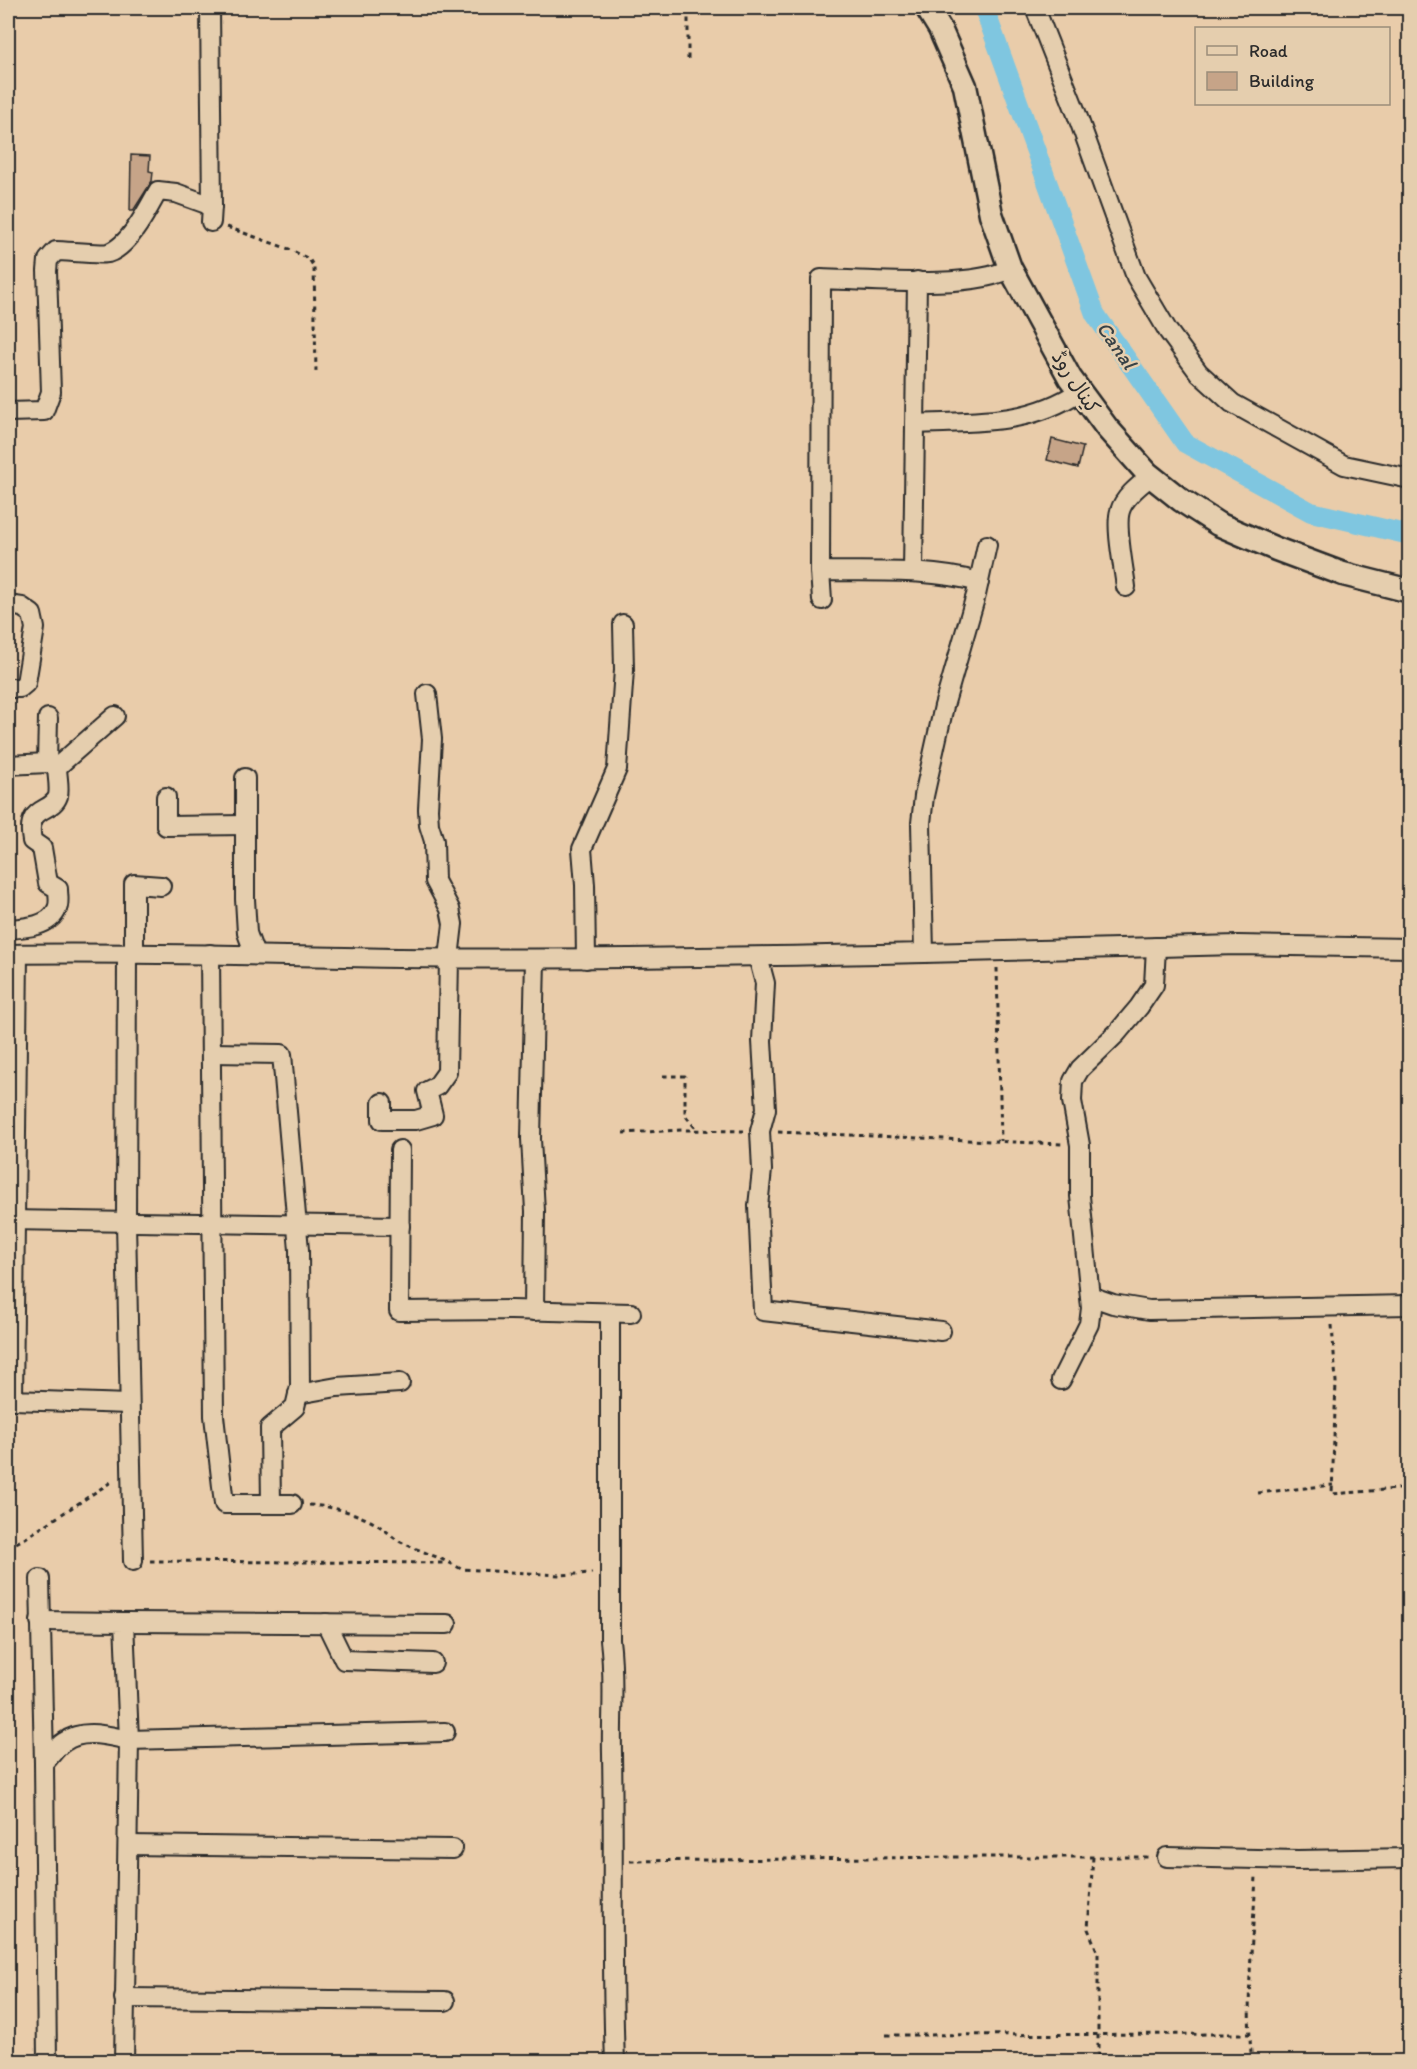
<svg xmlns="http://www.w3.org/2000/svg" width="1417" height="2069" font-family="Itim,'Playpen Sans Arabic',sans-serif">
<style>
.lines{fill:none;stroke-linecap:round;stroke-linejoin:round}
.canal{stroke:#7fc6e0;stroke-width:20}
.building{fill:#c6a488;stroke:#2b2b2b;stroke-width:1.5}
.minor-casing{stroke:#2b2b2b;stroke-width:22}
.tertiary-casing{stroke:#2b2b2b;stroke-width:27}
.path{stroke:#2b2b2b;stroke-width:3;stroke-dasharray:4.5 4.5;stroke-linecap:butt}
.minor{stroke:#e5ceae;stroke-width:18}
.tertiary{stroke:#e5ceae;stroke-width:22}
.labels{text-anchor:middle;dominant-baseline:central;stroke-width:5;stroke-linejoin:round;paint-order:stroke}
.street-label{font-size:20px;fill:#2b2b2b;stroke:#e5ceae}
.water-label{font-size:21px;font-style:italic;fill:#384246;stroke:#e5ceae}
</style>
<rect width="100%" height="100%" fill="#e9ccaa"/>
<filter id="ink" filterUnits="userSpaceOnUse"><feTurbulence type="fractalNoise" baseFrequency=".0167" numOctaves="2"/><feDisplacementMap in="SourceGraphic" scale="12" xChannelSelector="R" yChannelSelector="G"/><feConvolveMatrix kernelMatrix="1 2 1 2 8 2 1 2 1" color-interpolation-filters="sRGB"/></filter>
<g filter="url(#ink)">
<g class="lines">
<polyline class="canal" points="984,8 1095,314 1185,443 1311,512 1410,535"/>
</g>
<g class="building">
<polygon points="131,155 150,156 149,171 153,172 152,181 133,211 130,211"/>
<polygon points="1052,439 1083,447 1078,468 1047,460"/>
</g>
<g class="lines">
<defs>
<g id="minor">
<polyline points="210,8 212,206"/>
<polyline points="1035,8 1076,112 1136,277 1168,331 1199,373 1232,403 1344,465 1410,479"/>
<path d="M8,412l36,-1 7,-19 -4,-121 1,-11 8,-9c11,0 43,4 52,2 21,-6 40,-44 50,-62l18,2 36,13 -1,16"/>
<path d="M915,424c59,-3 113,2 165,-33"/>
<path d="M820,571l1,-292c43,1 156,11 189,-11"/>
<polyline points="913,572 917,281"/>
<path d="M1126,587c-2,-18 -11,-60 -6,-76 4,-14 20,-26 31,-35"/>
<path d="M822,600l-2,-29c53,1 108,-3 159,11"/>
<polyline points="8,605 22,607 32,614 35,628 26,683 20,688 8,688"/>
<polyline points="47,763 48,718"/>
<path d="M8,765l39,-2 10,4c0,8 3,20 1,29 -6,18 -33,8 -26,45l10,7 6,35 10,6c0,6 2,14 -1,20 -7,18 -34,19 -49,20"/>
<polyline points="57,767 115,716"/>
<polyline points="245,778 245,899 247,933 255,955"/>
<polyline points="166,797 166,826 245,825"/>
<polyline points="924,953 1238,945 1410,948"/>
<path d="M8,954c130,-2 260,2 391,4 175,2 350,-1 525,-5l-3,-130 3,-27 20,-90 32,-111 11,-50"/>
<polyline points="18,954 13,1400 129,1404"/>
<polyline points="127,954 126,1222 133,1561"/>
<polyline points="134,954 134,884 161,886"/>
<polyline points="210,954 214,1416 224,1504 292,1504"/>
<polyline points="758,957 765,983 762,1041 766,1109 760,1131 762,1170 758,1206 763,1311 941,1331"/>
<polyline points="586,959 585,885 582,849 617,769 624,670 623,624"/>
<polyline points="211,1053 282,1054 299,1250 300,1386 295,1407 270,1428 271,1504"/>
<polyline points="382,1103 382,1120 416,1120 433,1115 427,1091 437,1086 447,1072 449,958 453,924 450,909 435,881 434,841 429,825 428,809 432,739 427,694"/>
<polyline points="400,1150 399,1311 511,1310 631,1313"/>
<polyline points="8,1220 400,1226"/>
<polyline points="1090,1296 1113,1304 1149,1310 1410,1305"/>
<polyline points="534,1311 535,1211 531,1139 535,959"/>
<path d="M610,1313v327c5,39 1,75 2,114 2,103 -1,205 3,308"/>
<polyline points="1061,1380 1089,1324 1091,1308 1080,1196 1080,1145 1072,1101 1073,1081 1080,1069 1117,1033 1139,1007 1154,985 1156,947"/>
<polyline points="298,1394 337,1387 400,1383"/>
<polyline points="40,1579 44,1763"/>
<polyline points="40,1621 124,1622 129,1740 124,2062"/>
<polyline points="124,1622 447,1624"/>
<polyline points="326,1623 344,1660 433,1663"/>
<polyline points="128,1845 453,1849"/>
<polyline points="1167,1857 1298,1860 1410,1858"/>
<polyline points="124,1998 445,2001"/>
<path d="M47,2062l-3,-299c6,-6 12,-16 20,-21 19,-14 44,-6 65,-2l316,-8"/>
</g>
<polyline id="tertiary" points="927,8 940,29 965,86 991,214 1010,268 1070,378 1107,428 1147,473 1181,500 1218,524 1276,549 1343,574 1410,591"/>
</defs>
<use href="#minor" class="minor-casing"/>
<use href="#tertiary" class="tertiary-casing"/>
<g class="path">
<polyline points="688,59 688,8"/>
<polyline points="227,227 289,249 309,259 314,267 316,373"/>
<polyline points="997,968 1001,1141"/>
<polyline points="663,1076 685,1076 685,1115 697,1130"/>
<polyline points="778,1132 1062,1144"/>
<polyline points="623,1133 683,1130 744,1131"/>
<polyline points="1332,1325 1336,1382 1332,1494 1410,1488"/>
<polyline points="1258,1493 1333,1485"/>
<path d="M309,1505c23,1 50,8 70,21 7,4 12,10 18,14 21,11 44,17 64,29l99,6 32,-2"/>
<polyline points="8,1547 24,1539 114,1480"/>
<polyline points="150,1561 446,1563"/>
<polyline points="1093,1857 1088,1929 1098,1953 1098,2062"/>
<polyline points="630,1861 954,1857 1152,1857"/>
<polyline points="886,2035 1250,2034"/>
<path d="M1252,2062c-7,-62 1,-124 4,-186"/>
</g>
<use href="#minor" class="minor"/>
<use href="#tertiary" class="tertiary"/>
</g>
</g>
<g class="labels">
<g class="street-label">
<text transform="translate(1076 382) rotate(57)">کینال روڈ</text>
</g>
<g class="water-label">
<text transform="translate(1117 345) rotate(55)">Canal</text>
</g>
</g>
<rect width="1417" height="2069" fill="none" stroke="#e5ceae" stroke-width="30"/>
<rect x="15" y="15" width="1387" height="2039" fill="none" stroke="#2b2b2b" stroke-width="2" filter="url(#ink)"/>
<rect x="1195" y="27" width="195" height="78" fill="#e5ceae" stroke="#9b8d7a" stroke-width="1.5"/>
<rect x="1207" y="46" width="30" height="9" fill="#e5ceae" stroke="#9b8d7a" stroke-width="1.5"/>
<text x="1249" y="57" font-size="18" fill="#2b2b2b">Road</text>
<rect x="1207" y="72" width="30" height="18" fill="#c6a488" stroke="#9b8d7a" stroke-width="1.5"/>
<text x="1249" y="87" font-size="18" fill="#2b2b2b">Building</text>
</svg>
